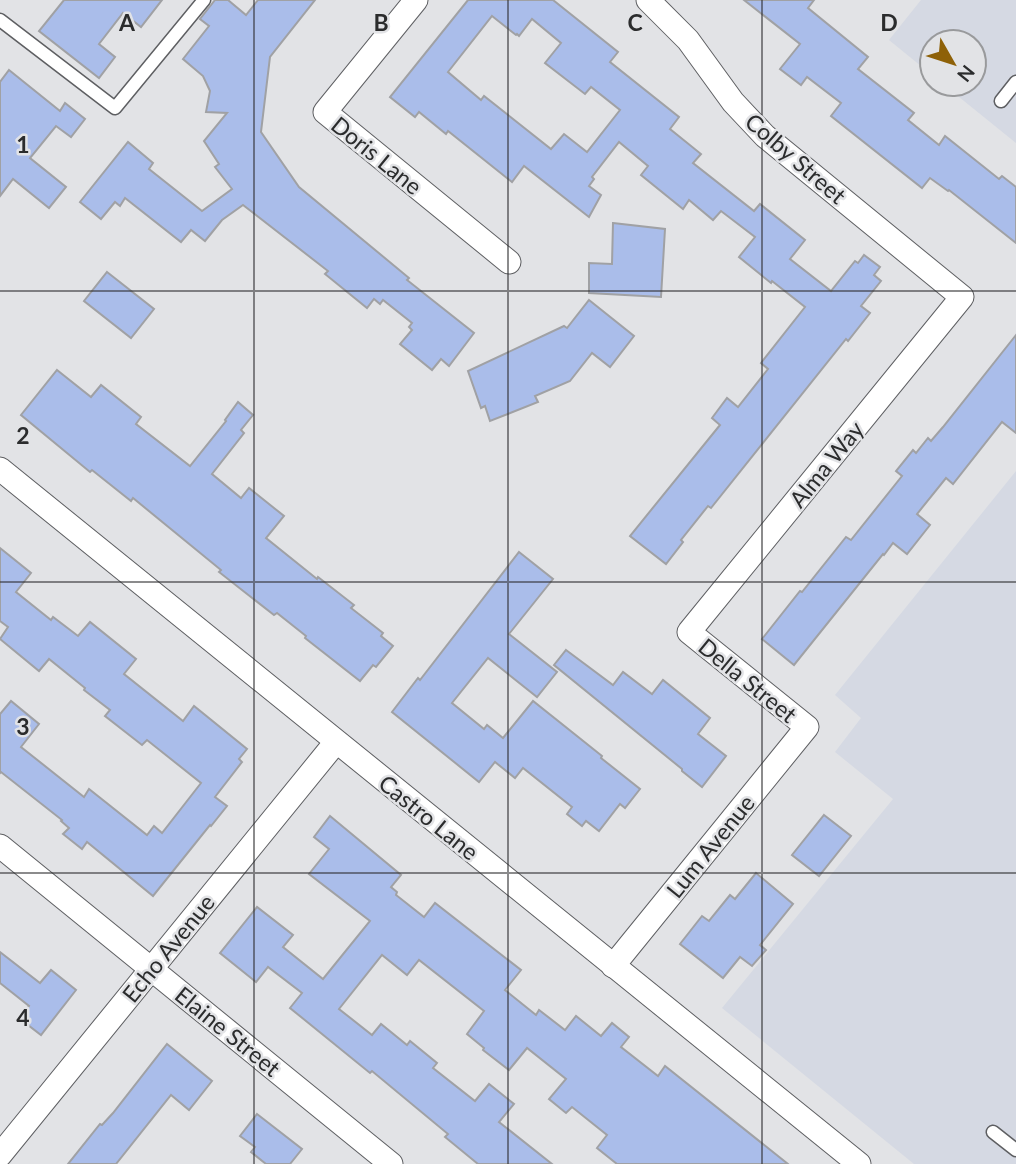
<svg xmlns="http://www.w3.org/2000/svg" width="1016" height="1164" font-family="Lato,sans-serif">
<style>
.built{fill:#d5d9e3}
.building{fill:#aabdea;stroke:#a0a1a4;stroke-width:2;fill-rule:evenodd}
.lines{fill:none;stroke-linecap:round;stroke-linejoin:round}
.lane-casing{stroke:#5e5f62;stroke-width:15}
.street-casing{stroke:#5e5f62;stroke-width:25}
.lane{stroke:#fff;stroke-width:12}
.street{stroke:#fff;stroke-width:23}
.grid{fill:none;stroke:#2b2c2d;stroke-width:2;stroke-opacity:0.55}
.labels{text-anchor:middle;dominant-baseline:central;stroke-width:5;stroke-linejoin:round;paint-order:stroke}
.street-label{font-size:23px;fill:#2b2c2d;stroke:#e2e3e6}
.grid-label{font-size:23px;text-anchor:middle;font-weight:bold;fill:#2b2c2d;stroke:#e2e3e6;stroke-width:5;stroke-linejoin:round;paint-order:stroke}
</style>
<rect width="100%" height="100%" fill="#e2e3e6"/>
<g class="built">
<polygon points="921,0 1016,0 1016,143 943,84 974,84 974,42 932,42 932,75 889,40"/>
<polygon points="1016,471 1016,1164 914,1164 722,1008 893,799 835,752 861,718 835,695"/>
</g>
<g class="building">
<polygon points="64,0 162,0 141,27 123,13 99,44 115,57 99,78 39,31"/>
<polygon points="215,0 228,0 246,15 258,0 315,0 270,57 261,132 299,187 409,278 407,280 474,333 449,366 441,359 432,370 400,344 412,330 409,327 412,323 383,300 380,304 374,299 367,308 325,274 328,271 243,205 222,220 205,241 191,230 181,242 125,198 120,206 115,202 101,219 80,202 128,142 153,163 149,169 202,211 232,189 215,167 219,164 204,141 227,113 206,112 210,91 203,76 183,59 209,26 200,19"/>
<path d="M468,0h85l65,52 -8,10 69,55 -9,12 31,25 -8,9 61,48 6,-7 45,36 -15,19 41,32 24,-30 3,2 6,-8 16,12 -6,8 7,6 -20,25 9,7 -22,28 -2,-2 -135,169 -3,-2 -27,34 2,2 -17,22 -36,-28 90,-111 -8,-7 15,-20 11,9 30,-38 -7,-6 44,-56 -33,-26 -1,2 -32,-26 16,-20 -34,-26 -8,9 -24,-20 -6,9 -42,-34 7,-9 -29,-24 -27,35 2,2 -5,7 12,9 -12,22 -65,-51 -12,16 -64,-51 -2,3 -27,-22 -4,5 -25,-20zM492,16l24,19 1,-1 2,2 13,-17 29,24 -16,20 40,31 6,-7 29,23 -33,42 -23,-18 -13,15 -67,-53 -3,4 -33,-28z"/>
<polygon points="744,0 814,0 808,8 868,57 858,69 914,113 908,120 939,145 945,136 999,179 1002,176 1016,187 1016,243 949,190 948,191 930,178 922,188 831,116 841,103 807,77 801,85 780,69 800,44"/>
<polygon points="9,70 60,111 65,103 85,119 71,137 56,126 30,158 66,187 49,208 13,179 0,196 0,82"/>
<polygon points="613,223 665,229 661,297 589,293 589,263 612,264"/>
<polygon points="107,272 154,309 131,338 84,301"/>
<polygon points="589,300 634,336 610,367 592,353 570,381 535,396 538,402 490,421 485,406 481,408 468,371 564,326 567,328"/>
<polygon points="1016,335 1016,433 1002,422 953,484 946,478 917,514 930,525 907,554 893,543 884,555 883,554 794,665 762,639 800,591 802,592 846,537 851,540 902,476 896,471 913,450 916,453 928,438 931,441 943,427"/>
<polygon points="57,370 91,397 101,385 141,417 136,424 190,466 226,421 225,420 238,402 253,415 241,430 244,433 212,474 241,498 249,488 284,516 266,538 317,579 318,577 354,605 351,608 383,633 381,636 393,646 376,667 373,665 360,681 305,638 306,636 277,613 274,615 219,572 221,570 133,498 131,501 92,470 90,472 21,415"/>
<polygon points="0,548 31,573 16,592 51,620 53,617 78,636 90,622 136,659 124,674 183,721 194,706 247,749 239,759 242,762 215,797 227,806 211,826 210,825 153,896 87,842 82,849 63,834 69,828 61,821 62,820 1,772 0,773 0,714 11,701 39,724 21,747 84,797 89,789 147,835 154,826 162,833 201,783 147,740 142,745 105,716 110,710 84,690 85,688 49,659 39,671 0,639 8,627 0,621"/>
<polygon points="519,552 553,579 509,634 557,672 537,697 488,658 452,703 484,729 487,725 503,738 533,701 602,756 601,758 640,789 625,808 620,804 599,831 586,821 582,826 567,814 572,807 523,768 515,778 495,762 479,782 392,712 418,678 420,680"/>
<polygon points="566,650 613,685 623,672 652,694 663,680 710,718 698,734 726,756 702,787 682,771 682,769 554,665"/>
<polygon points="824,815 851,836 819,876 792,855"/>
<polygon points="330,816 401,875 391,887 397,892 396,895 424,917 435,903 521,970 505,990 536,1015 539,1010 565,1030 576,1016 601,1036 612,1023 629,1037 621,1047 658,1076 665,1066 788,1164 617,1164 597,1148 607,1135 572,1107 566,1113 549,1099 566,1079 527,1048 509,1070 483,1050 484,1048 467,1034 484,1011 419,960 407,975 382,955 339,1009 372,1035 381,1024 407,1045 410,1041 437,1063 433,1068 475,1101 489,1084 514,1104 499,1122 552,1164 478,1164 445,1137 448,1134 372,1071 370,1073 290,1008 302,993 268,967 256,982 220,953 257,907 293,935 283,947 323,979 370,921 309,874 329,849 314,837"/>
<polygon points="756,873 793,904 760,945 766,950 752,966 740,957 723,978 680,944 702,916 709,921 730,895 735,899"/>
<polygon points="0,952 40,983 51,970 76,990 41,1035 19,1018 29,1006 0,983"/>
<polygon points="167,1044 212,1081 189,1110 171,1095 116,1164 68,1164 100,1124 102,1125 113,1113"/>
<polygon points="257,1114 302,1149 290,1164 266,1164 251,1152 255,1147 240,1136"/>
</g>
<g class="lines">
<defs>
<g id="lane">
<polyline points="0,20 115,108 204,0"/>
<polyline points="1001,101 1016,82"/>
<polyline points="993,1132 1016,1150"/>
</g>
<g id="street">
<polyline points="416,0 325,112 509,262"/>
<polyline points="0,469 859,1164"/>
<polyline points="0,846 391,1164"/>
<polyline points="613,966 807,727 689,632 962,297 765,136 733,102 688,40 648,0"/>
<polyline points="0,1155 336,742"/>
</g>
</defs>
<use href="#lane" class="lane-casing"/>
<use href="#street" class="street-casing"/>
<use href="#lane" class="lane"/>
<use href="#street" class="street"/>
</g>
<path class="grid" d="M254,0v1164M508,0v1164M762,0v1164M0,291h1016M0,582h1016M0,873h1016"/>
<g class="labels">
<g class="street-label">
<text transform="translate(377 155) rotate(39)">Doris Lane</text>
<text transform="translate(796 158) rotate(41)">Colby Street</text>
<text transform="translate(826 464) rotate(-51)">Alma Way</text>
<text transform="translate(748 680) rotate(39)">Della Street</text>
<text transform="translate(429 817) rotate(39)">Castro Lane</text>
<text transform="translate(710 846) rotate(-51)">Lum Avenue</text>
<text transform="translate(168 948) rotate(-51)">Echo Avenue</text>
<text transform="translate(228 1031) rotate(39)">Elaine Street</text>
</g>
</g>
<g class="grid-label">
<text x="127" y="31">A</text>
<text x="381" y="31">B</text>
<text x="635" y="31">C</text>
<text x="889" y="31">D</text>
<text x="23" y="153">1</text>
<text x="23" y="444">2</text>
<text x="23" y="735">3</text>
<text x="23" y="1026">4</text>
</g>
<g transform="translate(953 63) rotate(129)"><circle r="33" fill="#e2e3e6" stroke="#999a9c" stroke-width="2"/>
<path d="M0-5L12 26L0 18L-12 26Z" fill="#8e6108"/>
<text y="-10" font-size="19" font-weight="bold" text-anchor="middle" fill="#2b2c2d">N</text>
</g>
</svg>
